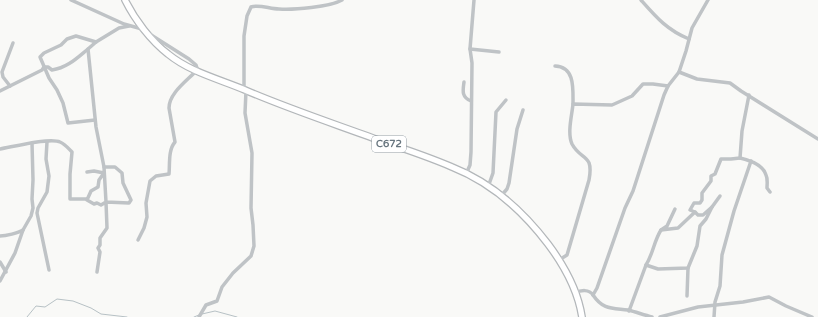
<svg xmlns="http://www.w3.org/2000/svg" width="818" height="317" font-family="'Varela Round',sans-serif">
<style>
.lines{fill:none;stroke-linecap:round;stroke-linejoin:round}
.stream{stroke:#b7c1c5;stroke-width:1}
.primary-casing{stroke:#b3b7ba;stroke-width:8}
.minor{stroke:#bfc3c6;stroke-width:3.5}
.primary{stroke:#fff;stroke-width:5.5}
.labels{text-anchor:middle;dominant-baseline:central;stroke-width:4;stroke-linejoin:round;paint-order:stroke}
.shield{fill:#fff;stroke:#959ea5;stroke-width:1}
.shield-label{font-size:10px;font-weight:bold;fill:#67757e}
</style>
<rect width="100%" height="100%" fill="#f9f9f7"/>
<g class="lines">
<g class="stream">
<polyline points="202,314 215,311 237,317"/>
<polyline points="27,317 36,306 45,307 57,299 73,301 91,308 101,314 127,317"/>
<polyline points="194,317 199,315"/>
</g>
<defs>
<path id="primary" d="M125,0c10,20 26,41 43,54 22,18 51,25 77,36 44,19 90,34 136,51 24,8 48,16 71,26 38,15 71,44 96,77 15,20 30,47 34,73"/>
</defs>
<use href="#primary" class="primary-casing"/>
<g class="minor">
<polyline points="71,0 124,24 142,29"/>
<path d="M641,0c15,17 26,30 48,39"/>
<polyline points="148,33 189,59 196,65 198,71"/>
<polyline points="470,49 474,0"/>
<path d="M555,66c20,1 18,22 18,38"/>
<polyline points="679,72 697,79 730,83 741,91 818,139"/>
<path d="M464,82c-1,8 -3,15 7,19"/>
<polyline points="10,86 3,77 2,72 13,43"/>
<path d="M244,89v-53l3,-20 4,-9c8,-3 19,2 28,2 14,1 51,-2 63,-9"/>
<path d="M0,91l42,-21 2,-3h4l4,3c15,-2 25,-12 36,-21"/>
<polyline points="95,120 68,123 63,103 57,90 49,78 40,57 44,53 61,45 67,39 76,36 96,42"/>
<polyline points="47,142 46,159 49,176 47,192 38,208 37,213 49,270"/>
<path d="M0,149c12,-2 50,-12 60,-7 5,2 9,7 12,10l-2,22v25h17"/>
<path d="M740,158c9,2 23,7 26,17 2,4 1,9 1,13l3,4"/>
<polyline points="104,167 96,127 88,49 96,42 119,28 129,26"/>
<polyline points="87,172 94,171 104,173 99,180 98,187 91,191 87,200 94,204 97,203 101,205 106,202 104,167 115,167 122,173 123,183 131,200 129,203 106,202 107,228 100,238 100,245 98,248 100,252 97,272"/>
<polyline points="466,174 470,165 471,152 472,63 470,49 499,52"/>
<polyline points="488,187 493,173 496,112 506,100"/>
<polyline points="501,196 507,189 509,183 517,129 523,110"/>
<polyline points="712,207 720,196"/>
<polyline points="675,209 667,226 661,230 678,228 695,212 690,210 694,203 700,203 702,200 702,193 711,181 711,176 715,174 721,159 731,159 740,158 742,131 749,95"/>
<path d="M661,230c-7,11 -8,24 -15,35l12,4 30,-1 9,-22 3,-20 6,-7 6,-12 -9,8h-5l-3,-3"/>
<path d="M0,236c6,0 18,-3 23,-6"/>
<path d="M138,240l6,-12 3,-11 -1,-14 4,-22 6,-5 13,-2c1,-10 -1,-24 6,-32l-6,-34c0,-15 18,-27 28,-38"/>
<path d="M559,260l8,-5 22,-75c5,-27 -8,-19 -17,-36 -5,-11 0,-29 1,-40l39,1 20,-9 11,-12h10l15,2"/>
<polyline points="0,262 6,272"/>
<polyline points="0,281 15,253 23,230 31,216 33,208 32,199 33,180 32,143"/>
<path d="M575,293c6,-3 14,-4 18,2l4,-7 28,-80 8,-17 31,-96 4,-9 11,-14 7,-21 6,-23 16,-28"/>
<path d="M593,295c10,15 19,13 35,15 8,2 16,5 24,7"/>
<polyline points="687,296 688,268"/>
<polyline points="629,311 646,265"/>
<polyline points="199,317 206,305 217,301 222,287 233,273 251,256 254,246 253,225 251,208 252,153 245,113 246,91"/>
<polyline points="660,317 698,307 743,302 769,297 786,306 812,317"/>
<polyline points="714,317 715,302 720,286 722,255 734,211 751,161"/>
</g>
<use href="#primary" class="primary"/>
</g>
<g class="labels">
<rect class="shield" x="372" y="136" width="34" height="16" rx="3"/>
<g class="shield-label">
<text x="389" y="144">C672</text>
</g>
</g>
</svg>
